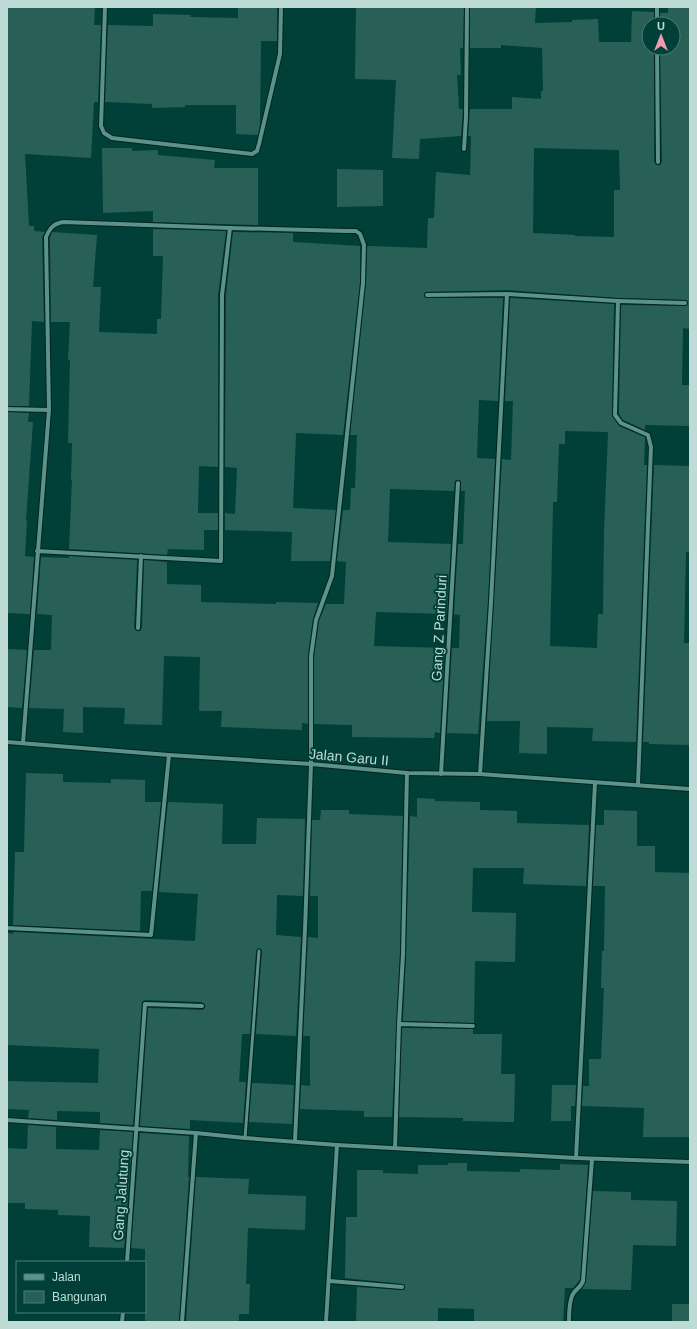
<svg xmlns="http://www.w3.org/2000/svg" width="697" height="1329" font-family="Helvetica,sans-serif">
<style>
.building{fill:#286058;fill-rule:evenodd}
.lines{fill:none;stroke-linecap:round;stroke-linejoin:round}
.service-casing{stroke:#05231f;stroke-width:5}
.minor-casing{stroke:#05231f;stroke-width:6}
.service{stroke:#5b9289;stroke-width:3}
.minor{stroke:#5b9289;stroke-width:4}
.labels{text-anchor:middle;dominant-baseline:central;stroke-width:4;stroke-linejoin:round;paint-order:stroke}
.street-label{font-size:14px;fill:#bfdbd5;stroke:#004039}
</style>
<rect width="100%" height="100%" fill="#004039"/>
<g class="building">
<polygon points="7,7 95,7 94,25 101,25 98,102 94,102 91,158 25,154 29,226 34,226 34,231 45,232 42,237 44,322 32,321 29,406 7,406"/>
<polygon points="238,7 277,7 277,41 261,41 260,124 258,135 236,134 236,105 185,105 185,107 152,108 152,104 105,102 108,25 153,26 153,14 191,15 190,17 238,18"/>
<polygon points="356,7 464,7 463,48 460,48 461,75 457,75 459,109 463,109 461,136 420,139 419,159 392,158 396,80 355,79"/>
<path d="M470,7h66l-1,16 37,-1v-2l26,-1 1,23h32l1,-31 22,1v12h-5v24h5v114l4,3h2l2,-3 -2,-114h13v-24h-13v-11h8v-6h22v322l-7,-1 -1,57h8v41l-45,-1v5l-22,-10 -4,-6 2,-109 64,1 3,-3 -2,-3 -68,-2 -111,-8 -82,2 -1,4 3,2h76l-5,103 -19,-1 -2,58 18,1 -7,143 -10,132 -31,-1 5,-85h7l1,-33 -6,-1 4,-70h5l2,-53h-4v-9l-3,-2 -3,1 -1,10 -64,-2 -2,53 63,2 -4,70 -71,-2 -2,34 71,2 -5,85 -5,-1 -1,6 -82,-1v-12l-38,-1v-68l5,-35 7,-17h18l2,-42 -9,-1 6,-51h7l1,-22h4l2,-53h-7l16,-152 1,-36 2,-1 58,2 1,-30h6l2,-46 34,3 1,-39h-3l2,-27h42v-12l29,2v-8h2l-1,-43 -41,-3v3h-31zM534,148l85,2 1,40h-6v47l-39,-1v-1l-42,-2z"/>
<polygon points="102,148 132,148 132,151 158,150 158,155 215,160 214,168 258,168 258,225 153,222 153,211 103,213"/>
<polygon points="337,169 383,170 383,206 337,207"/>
<polygon points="153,229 226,231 218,295 218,467 199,466 198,513 218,513 218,530 204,530 204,550 168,549 167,555 69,549 72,480 71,480 72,443 68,443 70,360 68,360 70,322 51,322 50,238 52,232 97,235 93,287 101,287 99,332 157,334 157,319 161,319 163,256 153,256"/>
<polygon points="233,232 293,233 293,242 360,246 360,283 343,435 296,433 293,508 336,510 330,561 291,561 292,532 225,530 225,513 235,514 237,468 225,467 226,295"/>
<path d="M510,298l104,6 -2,111 7,11 26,11 -1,28h3l-11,277 -44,-1 1,-13 -46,-1v27l-28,-1 1,-32h-33l15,-262 9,1 2,-59h-8zM565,431l43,1 -4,100 -1,82h-5l-1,34 -47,-2 3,-144h4l2,-58h6z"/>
<polygon points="7,412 29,413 28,422 33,422 26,520 27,521 25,556 34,557 30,614 7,613"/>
<polygon points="654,465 690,466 690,525 689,552 686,552 684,643 690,643 690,745 649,744 649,742 643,742"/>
<polygon points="69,556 137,560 134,628 137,631 140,631 142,628 144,560 167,562 167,584 201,585 201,602 276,604 276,602 318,603 313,619 308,656 308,724 302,723 302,730 221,727 222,711 199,711 200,657 164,656 162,725 124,724 125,708 83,707 83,733 63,732 64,709 29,708 34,650 51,650 52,615 37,614 41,557 69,558"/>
<polygon points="7,649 27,650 22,708 7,707"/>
<polygon points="26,773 63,774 63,782 111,783 111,779 145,780 145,802 161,802 152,891 141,891 140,931 13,925 15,852 24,852"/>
<polygon points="417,798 435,799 435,801 480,802 480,810 517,811 517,823 589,825 586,886 523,884 524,868 473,868 472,912 516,913 515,962 475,961 474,1023 403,1021 406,954 410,816 417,817"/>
<polygon points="168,802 223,804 222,844 256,844 257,818 305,819 303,896 277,895 276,935 301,937 296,1036 256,1034 262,951 261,949 258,948 256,951 250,1034 242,1034 239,1082 246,1082 243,1123 190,1120 190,1129 140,1126 148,1008 202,1010 205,1008 205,1006 202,1002 145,1000 142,1002 133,1125 100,1123 100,1112 57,1111 57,1120 28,1118 29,1110 7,1109 7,1081 98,1083 99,1049 7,1045 8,933 13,934 13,932 195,941 198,894 159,892"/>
<polygon points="321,810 349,810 349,814 403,816 400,954 392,1117 364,1117 364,1111 300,1109 301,1085 310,1086 310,1036 303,1036 308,937 318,938 318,896 310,896 312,820 320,820"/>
<polygon points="604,810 637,811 637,846 655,846 655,872 690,873 690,1137 643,1137 644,1108 582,1106 583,1086 589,1086 589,1059 601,1059 604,988 601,988 602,951 604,951 605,886 593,886 596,825 604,825"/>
<polygon points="402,1028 473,1029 473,1034 502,1034 501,1074 515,1074 514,1122 463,1121 463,1118 399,1117"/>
<polygon points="252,1083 294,1085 292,1124 249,1122"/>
<polygon points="552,1085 576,1085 575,1106 571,1106 571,1121 551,1121"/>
<polygon points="28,1125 56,1127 56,1149 99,1150 100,1130 133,1132 124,1248 89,1247 90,1216 58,1215 58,1210 25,1209 25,1203 7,1203 7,1148 27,1149"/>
<polygon points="140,1133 189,1136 188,1177 189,1177 179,1322 145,1322 145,1249 131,1248"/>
<polygon points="448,1163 467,1163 467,1171 520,1172 520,1169 560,1170 560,1164 588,1165 580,1280 573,1288 565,1288 563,1322 474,1322 474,1309 438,1308 438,1322 356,1322 357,1287 402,1290 405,1289 405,1287 402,1284 345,1278 346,1217 357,1217 357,1170 383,1170 383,1173 418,1174 418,1165 448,1165"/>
<polygon points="196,1177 249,1179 248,1194 306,1196 305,1230 248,1228 246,1284 250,1284 249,1314 239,1314 239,1322 186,1322"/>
<polygon points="593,1191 631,1192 631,1200 677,1201 676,1246 633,1245 631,1290 582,1289 586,1281"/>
<polygon points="672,1304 690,1304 690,1322 672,1321"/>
</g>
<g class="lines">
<defs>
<polyline id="service" points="245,1138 259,951"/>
<g id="minor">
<polyline points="105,7 101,126 104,133 112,138 252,154 257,151 259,144 280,54 281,7"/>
<polyline points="657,7 657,24"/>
<polyline points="657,48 658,162"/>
<polyline points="464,149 466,117 467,7"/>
<polyline points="427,295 507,294 618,301 615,415 621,423 648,435 651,447 638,784"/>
<polyline points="618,301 685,303"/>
<polyline points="7,409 49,410"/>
<polyline points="37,551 221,561 222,295 230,228"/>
<polyline points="138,628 141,556"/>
<polyline points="7,742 169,755 311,764 407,773 480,774 690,789"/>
<path d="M23,743l26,-333 -3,-173c4,-9 7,-13 17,-15l167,6 117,3h9l4,3 4,11 -1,38 -31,293 -16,44 -5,36v108l-6,165 -10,212"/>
<polyline points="441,774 458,483"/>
<polyline points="480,774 491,602 507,294"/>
<polyline points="7,928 151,935 169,755"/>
<polyline points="399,1024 403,954 407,773"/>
<polyline points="7,1120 196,1133 245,1138 337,1145 576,1158 690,1162"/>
<polyline points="395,1148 399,1024 473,1026"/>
<polyline points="576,1158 595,783"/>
<polyline points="127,1262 145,1004 202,1006"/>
<polyline points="330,1281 402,1287"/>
<polyline points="122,1322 123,1312"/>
<polyline points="182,1322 196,1133"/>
<polyline points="326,1322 337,1145"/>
<path d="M569,1322c0,-8 0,-21 4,-28 3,-5 8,-7 10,-13l9,-122"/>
</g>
</defs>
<use href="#service" class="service-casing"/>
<use href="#minor" class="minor-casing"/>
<use href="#service" class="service"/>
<use href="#minor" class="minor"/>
</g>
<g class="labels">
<g class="street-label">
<text transform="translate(439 628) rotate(-87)">Gang Z Parinduri</text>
<text transform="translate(349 757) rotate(5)">Jalan Garu II</text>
<text transform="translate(121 1195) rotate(-86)">Gang Jalutung</text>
</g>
</g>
<rect width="697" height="1329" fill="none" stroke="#bfdbd5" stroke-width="16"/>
<rect x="16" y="1261" width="130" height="52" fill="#004039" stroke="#4c7e77"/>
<rect x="24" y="1274" width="20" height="6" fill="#5b9289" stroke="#4c7e77"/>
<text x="52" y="1281" font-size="12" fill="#bfdbd5">Jalan</text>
<rect x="24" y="1291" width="20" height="12" fill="#286058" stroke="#4c7e77"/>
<text x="52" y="1301" font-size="12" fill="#bfdbd5">Bangunan</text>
<g transform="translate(661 36)"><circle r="19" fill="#004039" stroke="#4c7e77"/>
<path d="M0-3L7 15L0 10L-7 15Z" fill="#f19ab1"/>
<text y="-6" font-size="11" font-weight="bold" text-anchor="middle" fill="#bfdbd5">U</text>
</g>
</svg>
